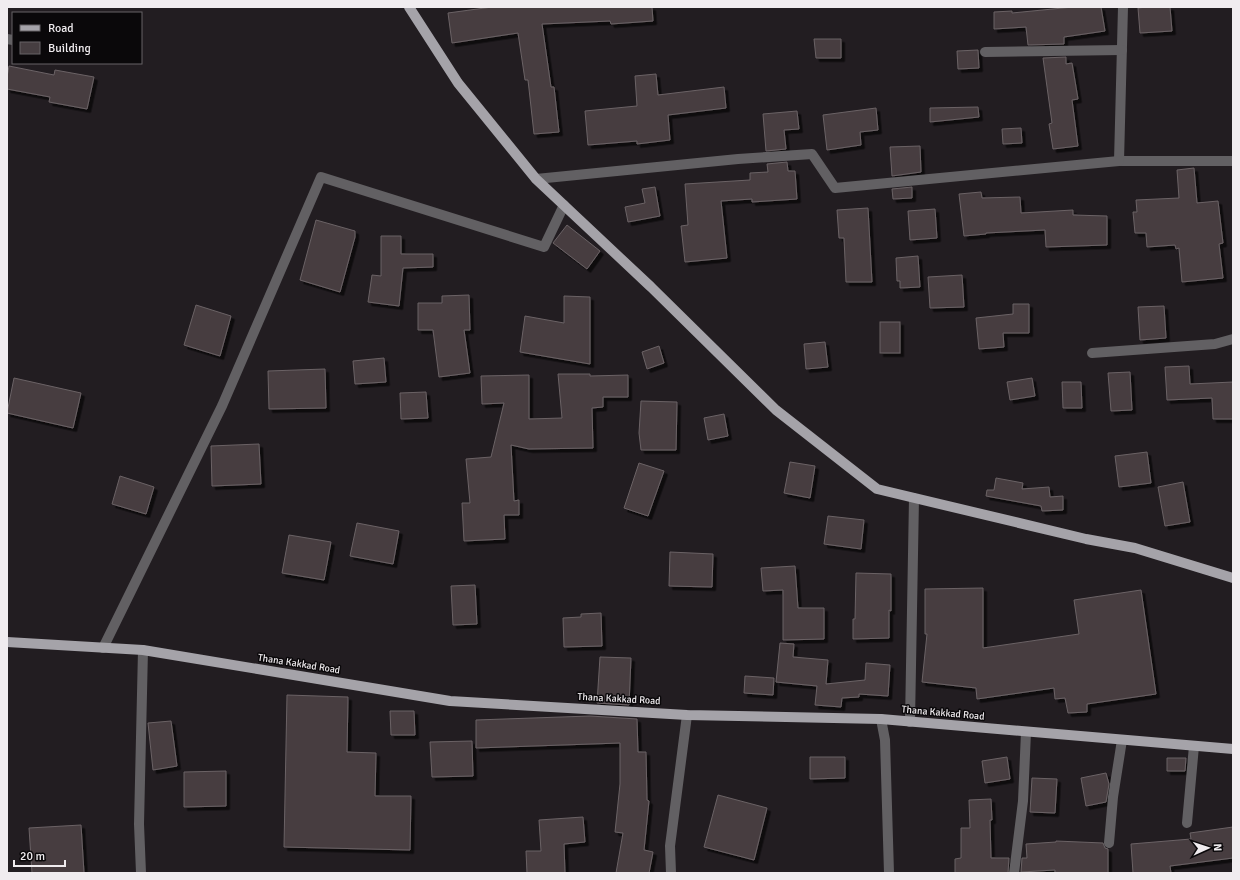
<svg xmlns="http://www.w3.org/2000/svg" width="1240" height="880" font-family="Signika,sans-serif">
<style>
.building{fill:#463e41;stroke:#6b6265;filter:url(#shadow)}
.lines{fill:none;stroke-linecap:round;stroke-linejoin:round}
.minor{stroke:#626063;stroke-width:10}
.major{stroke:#a5a3a9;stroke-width:10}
.labels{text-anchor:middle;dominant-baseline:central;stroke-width:3;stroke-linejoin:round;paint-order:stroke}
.street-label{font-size:10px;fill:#f0ecef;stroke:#0a080a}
</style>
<defs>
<filter id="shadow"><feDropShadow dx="3.5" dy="3.5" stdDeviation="0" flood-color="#0009"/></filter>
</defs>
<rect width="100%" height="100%" fill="#221d21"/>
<g class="building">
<polygon points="492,7 652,7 653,21 611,24 610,21 542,24 551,87 554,87 559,132 534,134 528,80 525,80 518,33 452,43 448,13"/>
<polygon points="1073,7 1101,7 1105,31 1064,37 1064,44 1028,45 1026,27 994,29 994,12 1012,11 1012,13"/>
<polygon points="1147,7 1170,7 1172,31 1140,33 1138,8"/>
<polygon points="814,39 841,39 841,58 816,58"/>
<polygon points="978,50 979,68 958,69 957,51"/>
<polygon points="1066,57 1066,64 1072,63 1078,99 1072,100 1078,146 1053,149 1049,124 1052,123 1043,58"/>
<polygon points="9,66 54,75 55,70 94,77 87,109 49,102 50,97 7,89 7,77"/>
<polygon points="656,74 658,95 724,87 726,108 668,115 670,140 637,144 637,141 588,145 585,111 637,106 635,76"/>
<polygon points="978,107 979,117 930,122 930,108"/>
<polygon points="876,108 878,130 860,132 861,145 827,150 823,115"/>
<polygon points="797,111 799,129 784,130 786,149 766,151 763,114"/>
<polygon points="1021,128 1022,143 1003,144 1002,129"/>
<polygon points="920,146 921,172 892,176 890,147"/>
<polygon points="787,162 788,171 795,171 797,199 752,202 752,199 721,201 727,258 685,262 681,226 688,225 685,184 750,180 750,173 768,172 767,164"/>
<polygon points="1194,168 1197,203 1218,201 1223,243 1219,244 1223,278 1182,282 1179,248 1176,249 1175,245 1147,247 1146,233 1135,233 1133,212 1137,212 1136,200 1179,198 1177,170"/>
<polygon points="655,187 660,216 628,222 625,207 645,203 642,189"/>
<polygon points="912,187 912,198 893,199 892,189"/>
<polygon points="981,192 982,198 1020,197 1021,213 1073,210 1073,215 1107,216 1107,245 1046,247 1045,230 986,233 986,234 964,236 959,194"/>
<polygon points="868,208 872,282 846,282 844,238 839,238 837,210"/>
<polygon points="935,209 937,238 910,240 908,211"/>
<polygon points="316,220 355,231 355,237 340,292 300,280"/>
<polygon points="567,225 600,251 587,269 553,243"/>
<polygon points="381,236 401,236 401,254 433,254 433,267 403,268 399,306 368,302 372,275 381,276"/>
<polygon points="918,256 920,287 900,288 900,281 897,281 896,258"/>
<polygon points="962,275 964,307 930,308 928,277"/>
<polygon points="469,295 470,330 464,330 470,373 439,377 433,330 418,330 418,303 442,303 442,296"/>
<polygon points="564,296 590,297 590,364 520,352 525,316 564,323"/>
<polygon points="1013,304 1029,304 1029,333 1003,333 1004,347 979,349 976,318 1013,314"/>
<polygon points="196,305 231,316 220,356 184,345"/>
<polygon points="1164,306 1166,338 1140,340 1138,307"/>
<rect x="880" y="322" width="20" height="31"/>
<polygon points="825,342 828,367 806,369 804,344"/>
<polygon points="659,346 664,363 647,369 642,352"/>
<polygon points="384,358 386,382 355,384 353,361"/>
<polygon points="1189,366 1190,384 1233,382 1233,419 1213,419 1212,398 1167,400 1165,367"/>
<polygon points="325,369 326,408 269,409 268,371"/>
<polygon points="1130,372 1132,410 1111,411 1108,373"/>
<polygon points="558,374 590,374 590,376 628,375 628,397 603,397 603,407 592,408 593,448 529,449 511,445 514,501 519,500 519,515 504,515 505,539 464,541 462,503 470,503 466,459 491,457 504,403 482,404 481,376 529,375 529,419 562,418"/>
<polygon points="14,378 81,393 73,428 7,413"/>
<polygon points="1032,378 1035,396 1010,400 1007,382"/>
<polygon points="1062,382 1081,382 1082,408 1063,408"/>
<polygon points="426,392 428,418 401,419 400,393"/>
<polygon points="641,401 677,402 676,450 641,450 639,433"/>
<polygon points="724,414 728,436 708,440 704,418"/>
<polygon points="259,444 261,484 212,486 211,446"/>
<polygon points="1147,452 1151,483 1119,487 1115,456"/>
<polygon points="790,462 815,466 810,498 784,493"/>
<polygon points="639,463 664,471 648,516 624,508"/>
<polygon points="120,476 154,487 146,514 112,504"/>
<polygon points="996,478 1023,483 1022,489 1049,487 1050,497 1063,496 1063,510 1042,511 1041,506 986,496 987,490 994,490"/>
<polygon points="1183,482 1190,522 1165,526 1158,487"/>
<polygon points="828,516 864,520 861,549 824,544"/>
<polygon points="357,523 399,531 393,564 350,556"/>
<polygon points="289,535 331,542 324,580 282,573"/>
<polygon points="670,552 713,554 712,587 669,586"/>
<polygon points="795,566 798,608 824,608 824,639 783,640 783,590 763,591 761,568"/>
<polygon points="856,573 891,574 891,611 889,610 889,638 853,639 853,619 855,619"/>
<polygon points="475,585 477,624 453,625 451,586"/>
<polygon points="983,588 983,648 1079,634 1074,600 1141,590 1156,694 1087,704 1087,712 1068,713 1065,698 1055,699 1054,688 977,699 976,688 922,682 927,634 925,634 925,589"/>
<polygon points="601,613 602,646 564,647 563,618 581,617 581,614"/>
<polygon points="780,643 794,644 793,657 828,660 826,684 865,680 866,663 890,665 888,696 859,694 859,697 842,698 841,707 815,705 817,686 776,682"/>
<polygon points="600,657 631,658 629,705 597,703"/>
<polygon points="745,676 774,678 773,695 744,693"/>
<polygon points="287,695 348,697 347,752 376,753 375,796 411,796 410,850 284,847"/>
<polygon points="390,711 414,711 415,735 391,735"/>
<polygon points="590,716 637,719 638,752 646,752 647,800 649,801 644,850 653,852 649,873 616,873 623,833 615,832 620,784 620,743 476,748 476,720"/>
<polygon points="171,721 177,766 153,770 148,723"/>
<polygon points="472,741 473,776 432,777 430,742"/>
<polygon points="810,757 845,757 845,778 810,779"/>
<polygon points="1007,757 1010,779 985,783 982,761"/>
<polygon points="1167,758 1186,758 1185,771 1167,771"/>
<polygon points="226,771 226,806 184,807 184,772"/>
<polygon points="1106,773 1109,784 1106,802 1086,806 1081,778"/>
<polygon points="1032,778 1057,779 1055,813 1030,812"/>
<polygon points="718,795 767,808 754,860 704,847"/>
<polygon points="991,799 992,820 990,820 991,858 1009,858 1008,873 955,873 955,859 961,858 961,828 970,828 969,800"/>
<polygon points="583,817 585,842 564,844 565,873 527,873 526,851 541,851 539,820"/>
<polygon points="81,825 84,873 32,873 29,828"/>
<polygon points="1233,827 1233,858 1170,866 1171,873 1133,873 1131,844 1191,839 1190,833"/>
<polygon points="1056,841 1103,843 1105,848 1108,849 1108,873 1055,873 1055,870 1021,872 1022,858 1027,858 1026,844 1056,842"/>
</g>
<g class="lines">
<g class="minor">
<polyline points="1123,7 1119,161 1233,161"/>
<polyline points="7,39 13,40"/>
<polyline points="985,52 1122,50"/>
<polyline points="536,179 738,159 812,154 835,188 1119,161"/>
<polyline points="1092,353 1215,344 1233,339"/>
<polyline points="103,648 222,406 321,177 544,247 564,205"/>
<polyline points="881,719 885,740 889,873"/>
<polyline points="910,722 914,498"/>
<polyline points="1187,823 1194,746"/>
<polyline points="1109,843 1113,797 1122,740"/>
<polyline points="141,873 139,824 143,650"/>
<polyline points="671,873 670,846 687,715"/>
<polyline points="1014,873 1023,801 1026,732"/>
</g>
<g class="major">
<polyline points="409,7 458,83 536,179 651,287 776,410 877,489 1086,539 1135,548 1233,578"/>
<polyline points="7,642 143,650 450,701 687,715 881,719 1233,749"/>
</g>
</g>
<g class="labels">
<g class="street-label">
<text transform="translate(299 664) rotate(9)">Thana Kakkad Road</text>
<text transform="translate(619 699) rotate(3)">Thana Kakkad Road</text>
<text transform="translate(943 713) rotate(5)">Thana Kakkad Road</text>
</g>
</g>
<rect width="1240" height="880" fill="none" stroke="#f0ecef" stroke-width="16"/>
<rect x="12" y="12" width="130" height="52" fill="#0a080a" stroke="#666366"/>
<rect x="20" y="25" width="20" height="6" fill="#a5a3a9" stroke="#666366"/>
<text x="48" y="32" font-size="12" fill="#f0ecef">Road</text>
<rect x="20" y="42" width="20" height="12" fill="#463e41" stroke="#666366"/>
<text x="48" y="52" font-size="12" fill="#f0ecef">Building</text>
<g transform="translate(1208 848) rotate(87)" stroke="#0a080a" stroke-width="3" paint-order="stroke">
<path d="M0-3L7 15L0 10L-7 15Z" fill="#f0ecef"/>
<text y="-6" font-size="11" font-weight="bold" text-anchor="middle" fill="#f0ecef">N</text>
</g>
<path d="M14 860v6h51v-6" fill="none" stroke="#f0ecef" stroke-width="2"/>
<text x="20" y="860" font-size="12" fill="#f0ecef" stroke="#0a080a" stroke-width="3" paint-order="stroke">20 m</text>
</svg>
